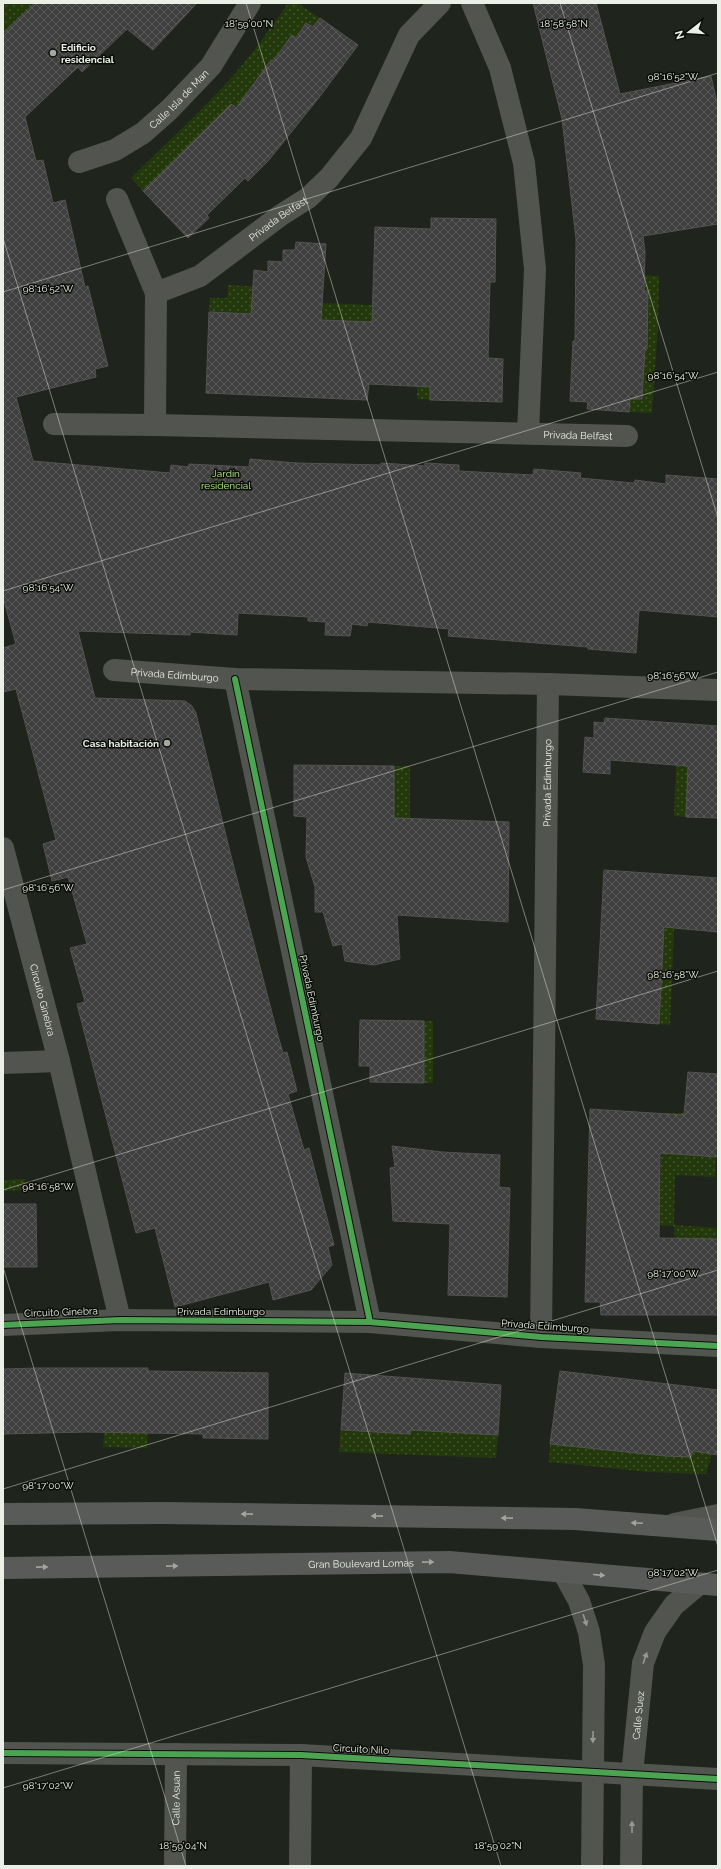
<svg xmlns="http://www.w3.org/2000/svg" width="721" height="1869" font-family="Raleway,sans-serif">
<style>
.grass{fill:url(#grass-dots)}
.building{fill:url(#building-cross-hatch);stroke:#535352}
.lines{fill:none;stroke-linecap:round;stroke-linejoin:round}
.minor{stroke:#525450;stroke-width:22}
.major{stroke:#595b58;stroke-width:22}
.cycleway-casing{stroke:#0b0e08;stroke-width:8}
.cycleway{stroke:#4ca352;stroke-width:6}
.oneway{fill:#a2a69e}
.oneway2{fill:#969a93}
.ticks{fill:none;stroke:#eaf0e5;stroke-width:1;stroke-opacity:0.45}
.poi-dot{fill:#a3a99f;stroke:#0b0e08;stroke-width:1.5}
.labels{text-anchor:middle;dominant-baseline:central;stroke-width:3;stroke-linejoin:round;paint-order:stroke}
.poi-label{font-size:10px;font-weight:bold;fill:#eaf0e5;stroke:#0b0e08;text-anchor:start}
.street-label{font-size:10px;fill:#eaf0e5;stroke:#0b0e08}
.park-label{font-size:10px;fill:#b7f189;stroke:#0b0e08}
.ticks-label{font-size:10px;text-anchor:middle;fill:#eaf0e5;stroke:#0b0e08;stroke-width:3;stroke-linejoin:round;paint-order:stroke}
</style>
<defs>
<pattern id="grass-dots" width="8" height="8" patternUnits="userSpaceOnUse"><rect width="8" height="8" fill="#23390c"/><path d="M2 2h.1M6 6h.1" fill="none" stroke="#43562f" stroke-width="1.8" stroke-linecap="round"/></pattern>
<pattern id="building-cross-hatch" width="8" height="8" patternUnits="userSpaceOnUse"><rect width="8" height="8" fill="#3f3f3f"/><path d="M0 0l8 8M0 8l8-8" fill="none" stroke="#5b5b5b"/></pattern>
</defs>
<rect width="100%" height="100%" fill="#1f241c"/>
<g class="grass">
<polygon points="3,3 35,3 3,33"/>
<path d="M288,3h9l23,15 -7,9 -17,11 -4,-3 -19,26 -3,-1 -6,9 3,2 1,21 -96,72 -29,27 -12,-13c36,-36 74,-70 108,-109 18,-21 33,-43 49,-66z"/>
<polygon points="645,275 659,276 658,326 652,413 629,412 630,399 642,399 645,349 647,349 648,291 644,291"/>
<polygon points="228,285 323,290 323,303 372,305 373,288 420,290 420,325 321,328 321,319 209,312 210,298 227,298"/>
<polygon points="430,376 430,400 417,399 417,380"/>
<polygon points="676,765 701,767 686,817 674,816"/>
<polygon points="394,766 410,766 410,818 426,819 422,917 385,914 394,817"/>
<polygon points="695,877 692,930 674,929 670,1025 659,1024 663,928"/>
<rect x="424" y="1021" width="9" height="62"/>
<polygon points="662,1113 684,1113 701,1139 700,1156 716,1157 715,1177 675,1175 674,1225 718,1228 718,1239 704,1239 705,1265 675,1241 674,1226 659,1225"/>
<polygon points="25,1179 25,1190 3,1191 3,1180"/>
<polygon points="364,1424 393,1433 410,1434 411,1429 498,1435 496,1458 339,1452 340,1431 363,1432"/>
<polygon points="104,1432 148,1433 147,1448 103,1447"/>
<polygon points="550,1444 690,1457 693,1451 712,1454 706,1474 649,1472 549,1462"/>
</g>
<g class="building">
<polygon points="35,3 197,3 153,50 127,29 82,72 78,67 25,117 36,161 43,160 53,203 65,200 85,287 88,286 108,366 95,369 96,377 16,397 33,461 170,473 171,465 188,467 189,464 249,467 250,459 297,463 381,465 381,463 425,466 425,463 459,465 459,471 533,475 534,469 581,473 580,478 634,483 635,480 666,484 666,475 718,479 718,617 639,610 636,653 588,649 588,647 448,636 449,629 368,622 367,626 352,624 350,636 325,635 326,622 308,621 308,617 238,613 237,635 190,632 190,635 78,631 95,698 185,701 192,706 196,713 230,852 277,1032 283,1053 287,1052 297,1091 288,1094 304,1150 309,1148 334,1245 328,1247 332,1265 311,1290 273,1300 269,1282 175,1307 155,1228 136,1233 77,1004 85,1002 70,948 87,944 68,877 52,881 43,844 56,840 16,689 3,692 3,648 16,644 3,597 3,33"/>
<polygon points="533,3 596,3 620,94 711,76 718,107 718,224 643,236 645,252 644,291 648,291 647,349 645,349 642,399 630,399 629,412 587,409 588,402 570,401 573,341 575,341 576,239 562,119"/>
<polygon points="320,18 358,45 321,95 269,160 248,181 245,178 207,215 209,218 188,238 143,191 231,104 236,108 271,60 273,61 292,35 296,38 306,23 313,27"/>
<polygon points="431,218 496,219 495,282 490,282 488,358 503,359 502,402 430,400 430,387 369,384 367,400 206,393 209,312 251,314 254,270 268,272 268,261 283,262 283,250 295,250 296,242 326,244 321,320 372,322 375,227 431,229"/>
<polygon points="605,718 718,726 718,818 686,817 688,766 610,760 610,774 583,772 585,737 594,738 594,722 604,723"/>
<polygon points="294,765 394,766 394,818 509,822 508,922 397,915 400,959 374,965 345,961 342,944 333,946 323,912 315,912 315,887 306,857 307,817 294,816"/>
<polygon points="604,870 718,878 718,932 664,927 659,1024 596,1019"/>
<polygon points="360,1020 424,1021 424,1083 370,1082 370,1066 359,1066"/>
<polygon points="688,1072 718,1074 718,1157 660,1153 659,1238 718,1239 718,1315 601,1315 600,1302 585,1302 590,1109 684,1115"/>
<polygon points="392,1146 442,1152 500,1155 499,1187 510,1188 507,1297 448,1295 450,1224 393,1221 390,1168 395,1167"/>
<polygon points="3,1204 36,1204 37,1267 3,1267"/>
<polygon points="37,1368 148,1368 148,1371 268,1373 268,1439 203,1438 203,1434 87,1432 3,1434 3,1369"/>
<polygon points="560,1371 718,1390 718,1455 693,1451 691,1457 665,1456 550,1444"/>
<polygon points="345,1373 501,1385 498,1435 411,1430 410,1434 341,1430"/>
</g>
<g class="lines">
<g class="minor">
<polyline points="472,3 500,68 524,163 535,269 528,433"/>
<path id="s1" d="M79,162l36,-12 28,-17 26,-23 42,-44 39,-63"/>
<polyline points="117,199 156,293 155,425"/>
<path id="s2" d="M156,293l44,-17 81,-61 27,-17 21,-20 32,-40 48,-103 31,-32"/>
<path id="s3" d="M54,424l101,1 472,11"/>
<path id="s4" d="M114,670l121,9 313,5 170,6"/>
<polyline points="235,679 370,1322"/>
<path id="s5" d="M3,848l56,213 61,259"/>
<polyline points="3,1063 59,1061"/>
<polyline points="3,1325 120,1320 370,1322 541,1337 718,1346"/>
<path id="s6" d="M541,1337l7,-653"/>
<polyline points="674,1524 718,1515"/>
<polyline points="563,1572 579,1601 589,1632 594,1665 592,1866"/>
<polyline points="3,1753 301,1755 718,1779"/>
<path id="s7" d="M175,1866l1,-112"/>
<polyline points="300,1866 301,1755"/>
<path id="s8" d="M631,1866l1,-92 11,-111 12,-31 19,-27 25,-21"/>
</g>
<g class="major">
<polyline points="3,1514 163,1513 575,1519 718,1530"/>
<path id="s9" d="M3,1568l446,-6 269,23"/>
</g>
<defs>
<g id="cycleway">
<polyline points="235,679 370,1322"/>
<polyline points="3,1325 120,1320 370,1322 541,1337 718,1346"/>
<polyline points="3,1753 301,1755 718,1779"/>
</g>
</defs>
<use href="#cycleway" class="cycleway-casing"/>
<use href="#cycleway" class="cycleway"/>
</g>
<defs><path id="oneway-solid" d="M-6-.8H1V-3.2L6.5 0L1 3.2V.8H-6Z"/></defs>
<g class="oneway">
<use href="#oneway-solid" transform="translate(247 1514) rotate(-179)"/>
<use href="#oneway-solid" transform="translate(377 1516) rotate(-179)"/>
<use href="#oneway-solid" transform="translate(507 1518) rotate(-179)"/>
<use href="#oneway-solid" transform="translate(637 1523) rotate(-177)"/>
<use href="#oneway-solid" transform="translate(428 1562) rotate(-1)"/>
<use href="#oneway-solid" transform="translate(172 1566) rotate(-1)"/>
<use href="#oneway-solid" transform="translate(42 1567) rotate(-1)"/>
<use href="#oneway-solid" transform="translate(599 1575) rotate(5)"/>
</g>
<g class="oneway2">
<use href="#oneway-solid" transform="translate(585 1620) rotate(72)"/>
<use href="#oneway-solid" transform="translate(645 1658) rotate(-71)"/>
<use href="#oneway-solid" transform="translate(593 1737) rotate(91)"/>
<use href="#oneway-solid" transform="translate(632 1827) rotate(-90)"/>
</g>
<path class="ticks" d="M246,3l472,1544M560,3l158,515M3,238l498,1628M3,292l715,-219M3,591l715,-219M3,890l715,-218M3,1190l715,-219M3,1267l183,599M3,1489l715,-219M3,1788l715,-218"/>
<g class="poi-dot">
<circle cx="53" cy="53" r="4"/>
<circle cx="167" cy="743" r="4"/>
</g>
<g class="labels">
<g class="poi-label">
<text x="61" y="47">Edificio<tspan x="61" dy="12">residencial</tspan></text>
<text x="159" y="743" text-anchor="end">Casa habitación</text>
</g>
<g class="street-label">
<text stroke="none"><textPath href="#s1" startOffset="120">Calle Isla de Man</textPath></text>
<text stroke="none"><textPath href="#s2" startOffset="144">Privada Belfast</textPath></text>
<text stroke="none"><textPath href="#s3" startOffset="524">Privada Belfast</textPath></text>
<text stroke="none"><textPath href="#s4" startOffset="61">Privada Edimburgo</textPath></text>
<text stroke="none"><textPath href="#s6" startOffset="554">Privada Edimburgo</textPath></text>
<text transform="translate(312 998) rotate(78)">Privada Edimburgo</text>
<text stroke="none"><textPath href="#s5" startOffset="157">Circuito Ginebra</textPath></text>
<text x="221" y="1311">Privada Edimburgo</text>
<text transform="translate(61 1312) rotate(-2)">Circuito Ginebra</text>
<text transform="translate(545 1326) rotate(4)">Privada Edimburgo</text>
<text stroke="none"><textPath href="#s9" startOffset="358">Gran Boulevard Lomas</textPath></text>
<text stroke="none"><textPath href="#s8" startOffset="151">Calle Suez</textPath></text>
<text transform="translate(361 1749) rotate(3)">Circuito Nilo</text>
<text stroke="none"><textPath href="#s7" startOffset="68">Calle Asuan</textPath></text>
</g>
<g class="park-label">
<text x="226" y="473">Jardín<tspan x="226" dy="12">residencial</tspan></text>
</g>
</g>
<g class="ticks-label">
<text x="249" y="27">18°59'00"N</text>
<text x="564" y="27">18°58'58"N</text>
<text x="673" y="80">98°16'52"W</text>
<text x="48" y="292">98°16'52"W</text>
<text x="673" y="379">98°16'54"W</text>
<text x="48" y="591">98°16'54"W</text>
<text x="673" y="679">98°16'56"W</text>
<text x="48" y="891">98°16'56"W</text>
<text x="673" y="978">98°16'58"W</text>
<text x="48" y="1190">98°16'58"W</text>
<text x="673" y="1277">98°17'00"W</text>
<text x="48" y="1489">98°17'00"W</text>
<text x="673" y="1576">98°17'02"W</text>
<text x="48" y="1789">98°17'02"W</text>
<text x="183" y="1849">18°59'04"N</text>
<text x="498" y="1849">18°59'02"N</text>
</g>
<rect width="721" height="1869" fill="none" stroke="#eaf0e5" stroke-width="8"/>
<g transform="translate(689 32) rotate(253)" stroke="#0b0e08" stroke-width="3" paint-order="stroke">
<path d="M0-3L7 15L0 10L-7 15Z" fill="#eaf0e5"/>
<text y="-6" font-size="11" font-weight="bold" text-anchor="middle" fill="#eaf0e5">N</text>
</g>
</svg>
